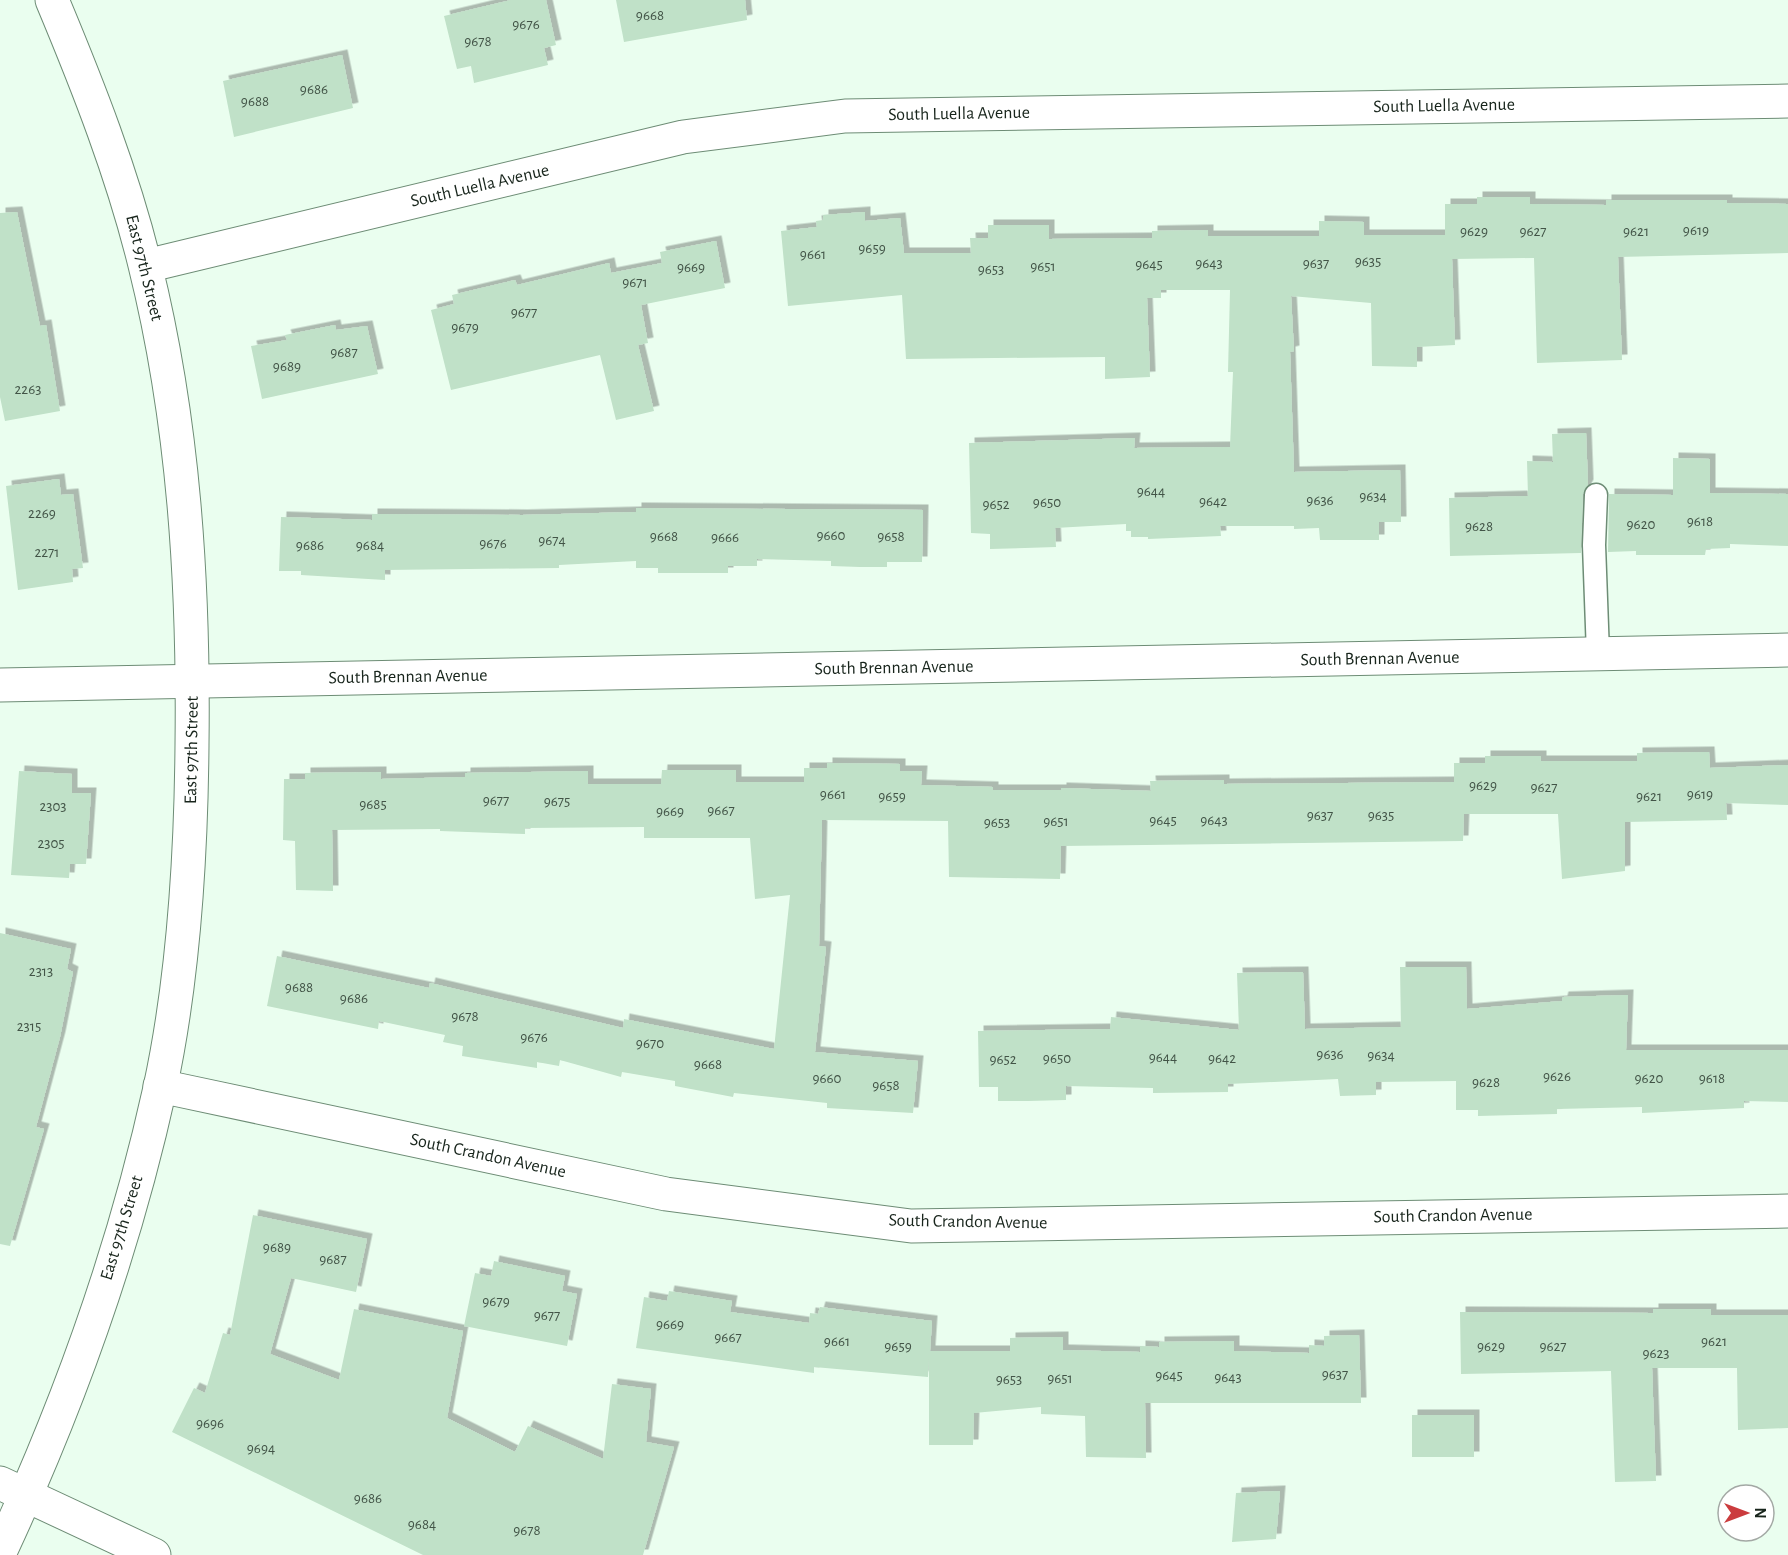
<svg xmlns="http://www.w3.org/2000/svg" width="1788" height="1555" font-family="'Alegreya Sans',sans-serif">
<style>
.building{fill:#c0e1c8;filter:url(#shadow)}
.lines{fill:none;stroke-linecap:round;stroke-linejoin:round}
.lane-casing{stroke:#6d8c75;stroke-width:25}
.street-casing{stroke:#6d8c75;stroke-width:35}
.lane{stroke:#fff;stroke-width:22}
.street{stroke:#fff;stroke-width:33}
.labels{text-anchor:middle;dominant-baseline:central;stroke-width:6;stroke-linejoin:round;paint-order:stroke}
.number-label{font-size:15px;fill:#425447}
.street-label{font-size:18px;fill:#18251c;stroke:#fff}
</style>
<defs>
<filter id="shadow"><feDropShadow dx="5.5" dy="-5.5" stdDeviation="0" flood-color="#0004"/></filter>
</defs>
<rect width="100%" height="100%" fill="#eafeef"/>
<g class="building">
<polygon points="511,0 546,0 556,45 544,48 548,65 474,83 471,66 457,69 444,16"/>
<polygon points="616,0 745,0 747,20 624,42"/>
<polygon points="342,55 353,108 234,137 223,81"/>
<polygon points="1477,197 1530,197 1530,204 1606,205 1606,200 1727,200 1727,203 1788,204 1788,253 1618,257 1622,360 1537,363 1534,258 1452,259 1455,345 1417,347 1417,367 1372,366 1371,303 1291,296 1294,351 1290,352 1294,472 1400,470 1401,522 1379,522 1379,540 1320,540 1319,528 1294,529 1294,526 1220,526 1221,536 1148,539 1148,537 1131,537 1131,531 1126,531 1126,524 1055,528 1056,547 990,549 990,534 971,533 969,443 1135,438 1134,448 1230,447 1233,372 1228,372 1230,290 1161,290 1161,298 1147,298 1150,377 1105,379 1105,357 906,359 902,295 788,306 781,231 817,227 816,221 823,220 823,215 865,212 865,221 900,218 904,253 971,253 970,238 988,238 988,225 1049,225 1049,239 1152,238 1152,231 1208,230 1208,236 1319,236 1319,221 1364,222 1364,235 1445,235 1445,204 1477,204"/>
<polygon points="17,212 40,326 46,325 60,411 5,421 0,397 0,213"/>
<polygon points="716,241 725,288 641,305 648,343 638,345 654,411 616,420 600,355 451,390 431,310 454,304 452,295 515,280 517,285 609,263 611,273 662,263 660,252"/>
<polygon points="335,325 336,330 367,326 378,374 262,399 251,346 287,340 285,335"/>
<polygon points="1586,433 1588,485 1583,494 1581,553 1450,556 1449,498 1528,496 1527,461 1553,462 1552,434"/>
<polygon points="1673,458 1710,459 1710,493 1788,494 1788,546 1730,544 1730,548 1706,549 1705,555 1636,555 1636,551 1608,552 1609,494 1673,495"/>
<polygon points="59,479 61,495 73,494 83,568 72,569 73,582 18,590 6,486"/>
<polygon points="636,508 923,510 922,562 887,562 887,567 860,567 831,566 831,561 757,559 757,566 728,566 728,573 658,573 658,568 636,568 636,561 559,565 559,568 385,570 385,580 301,575 301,571 279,571 281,517 372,520 372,514 522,515 636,512"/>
<polygon points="1709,752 1710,768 1788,765 1788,805 1726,803 1727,820 1625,822 1625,871 1562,879 1558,814 1464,814 1463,841 1061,846 1060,879 949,877 948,821 822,820 819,946 826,947 815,1052 918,1061 913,1113 827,1108 827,1103 734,1093 733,1097 675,1086 675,1081 622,1072 621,1077 560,1060 559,1066 537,1062 537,1068 462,1056 463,1046 443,1042 445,1035 379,1021 378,1029 267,1006 277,956 429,988 430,983 623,1028 624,1019 774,1049 790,895 755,899 750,838 644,838 644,827 525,828 525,834 440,831 440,829 332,830 333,891 296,890 295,841 283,840 284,779 305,779 305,773 381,772 381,779 465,777 465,773 588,771 588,784 661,784 662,770 736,770 736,782 804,782 804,768 827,768 827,763 900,764 900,771 922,771 921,785 993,787 993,790 1061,790 1061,788 1151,791 1150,781 1224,780 1224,784 1454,782 1454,763 1485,763 1485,756 1541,756 1541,761 1637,761 1637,753"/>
<polygon points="19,771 72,774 72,793 91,793 86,864 70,864 69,878 11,875"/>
<polygon points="0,933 71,949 67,969 73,972 60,1037 36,1127 44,1129 10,1246 0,1244"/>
<polygon points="1400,967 1466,967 1467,1009 1562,1001 1563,997 1628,995 1626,1050 1788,1050 1788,1102 1744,1101 1744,1108 1642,1113 1642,1107 1557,1109 1557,1114 1478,1116 1478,1110 1456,1110 1456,1081 1376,1082 1376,1095 1340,1096 1338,1079 1228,1084 1228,1092 1153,1093 1153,1088 1066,1086 1066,1100 1028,1101 998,1101 998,1087 979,1087 978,1031 1110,1029 1111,1017 1239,1030 1237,973 1303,972 1305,1029 1401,1027"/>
<polygon points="253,1215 367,1239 356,1292 291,1278 270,1354 339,1380 354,1309 463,1331 447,1418 515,1452 528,1426 603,1459 612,1384 651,1389 646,1442 674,1447 643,1555 423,1555 172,1432 194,1388 205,1393 223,1333 230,1335"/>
<polygon points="494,1261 565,1276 562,1291 577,1294 567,1346 464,1326 475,1273 491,1276"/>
<polygon points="669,1291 732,1301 730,1312 809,1323 810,1313 818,1314 820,1307 932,1321 930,1351 1010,1351 1010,1338 1063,1337 1063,1350 1140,1352 1140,1346 1159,1347 1159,1342 1234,1341 1234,1351 1309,1353 1309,1345 1324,1346 1324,1336 1359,1335 1361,1403 1145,1403 1146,1458 1086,1457 1085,1416 1041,1414 1041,1407 974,1413 973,1445 929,1445 929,1358 928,1377 814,1367 814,1373 636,1348 644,1297 667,1301"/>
<polygon points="1653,1309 1711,1309 1711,1315 1788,1315 1788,1428 1738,1430 1737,1368 1652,1368 1656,1481 1615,1482 1611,1371 1461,1374 1460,1312 1653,1313"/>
<rect x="1412" y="1415" width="62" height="42"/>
<polygon points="1280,1491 1276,1539 1232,1542 1236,1493"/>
</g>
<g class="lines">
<defs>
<polyline id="lane" points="1596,495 1594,545 1598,654"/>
<g id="street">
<polyline points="146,266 683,137 845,116 1788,101"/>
<polyline points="0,685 1788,650"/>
<polyline points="160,1086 666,1194 911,1226 1788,1211"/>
<polyline points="0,1483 154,1555"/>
<path d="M0,1552c69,-148 125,-305 160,-464 24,-111 31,-229 32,-343 2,-161 -8,-323 -47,-480 -22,-90 -57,-179 -93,-265"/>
</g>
</defs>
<use href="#lane" class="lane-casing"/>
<use href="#street" class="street-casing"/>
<use href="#lane" class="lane"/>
<use href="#street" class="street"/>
</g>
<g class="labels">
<g class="number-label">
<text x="650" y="15">9668</text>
<text x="526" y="24">9676</text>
<text x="478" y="41">9678</text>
<text x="314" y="89">9686</text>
<text x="255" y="101">9688</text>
<text x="1696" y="230">9619</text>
<text x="1474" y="231">9629</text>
<text x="1533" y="231">9627</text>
<text x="1636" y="231">9621</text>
<text x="872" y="248">9659</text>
<text x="813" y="254">9661</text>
<text x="1368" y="261">9635</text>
<text x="1209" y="263">9643</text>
<text x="1316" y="263">9637</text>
<text x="1149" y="264">9645</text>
<text x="1043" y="266">9651</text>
<text x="691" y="267">9669</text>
<text x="991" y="269">9653</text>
<text x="635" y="282">9671</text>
<text x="524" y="312">9677</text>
<text x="465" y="327">9679</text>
<text x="344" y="352">9687</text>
<text x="287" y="366">9689</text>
<text x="28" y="389">2263</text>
<text x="1151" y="491">9644</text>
<text x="1373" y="496">9634</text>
<text x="1320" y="500">9636</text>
<text x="1213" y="501">9642</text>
<text x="1047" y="502">9650</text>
<text x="996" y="504">9652</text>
<text x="42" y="513">2269</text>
<text x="1700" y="521">9618</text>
<text x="1641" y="524">9620</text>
<text x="1479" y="526">9628</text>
<text x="831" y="535">9660</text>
<text x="664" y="536">9668</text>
<text x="891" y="536">9658</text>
<text x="725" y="537">9666</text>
<text x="552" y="540">9674</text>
<text x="493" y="543">9676</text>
<text x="310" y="545">9686</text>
<text x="370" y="545">9684</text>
<text x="47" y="552">2271</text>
<text x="1483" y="785">9629</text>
<text x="1544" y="787">9627</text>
<text x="833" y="794">9661</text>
<text x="1700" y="794">9619</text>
<text x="892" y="796">9659</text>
<text x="1649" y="796">9621</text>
<text x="496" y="800">9677</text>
<text x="557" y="801">9675</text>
<text x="373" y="804">9685</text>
<text x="53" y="806">2303</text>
<text x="721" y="810">9667</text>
<text x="670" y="811">9669</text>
<text x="1320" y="815">9637</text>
<text x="1381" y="815">9635</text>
<text x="1163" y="820">9645</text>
<text x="1214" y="820">9643</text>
<text x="1056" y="821">9651</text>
<text x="997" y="822">9653</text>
<text x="51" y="843">2305</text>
<text x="41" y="971">2313</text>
<text x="299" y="987">9688</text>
<text x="354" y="998">9686</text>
<text x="465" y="1016">9678</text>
<text x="29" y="1026">2315</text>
<text x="534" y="1037">9676</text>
<text x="650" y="1043">9670</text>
<text x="1330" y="1054">9636</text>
<text x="1381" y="1055">9634</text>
<text x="1163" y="1057">9644</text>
<text x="1057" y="1058">9650</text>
<text x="1222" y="1058">9642</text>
<text x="1003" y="1059">9652</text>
<text x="708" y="1064">9668</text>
<text x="1557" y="1076">9626</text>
<text x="827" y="1078">9660</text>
<text x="1649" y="1078">9620</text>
<text x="1712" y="1078">9618</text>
<text x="1486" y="1082">9628</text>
<text x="886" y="1085">9658</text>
<text x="277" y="1247">9689</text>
<text x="333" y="1259">9687</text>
<text x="496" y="1301">9679</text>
<text x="547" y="1315">9677</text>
<text x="670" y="1324">9669</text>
<text x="728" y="1337">9667</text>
<text x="837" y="1341">9661</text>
<text x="1714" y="1341">9621</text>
<text x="898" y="1346">9659</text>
<text x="1491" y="1346">9629</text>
<text x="1553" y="1346">9627</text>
<text x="1656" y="1353">9623</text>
<text x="1335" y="1374">9637</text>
<text x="1169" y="1375">9645</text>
<text x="1228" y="1377">9643</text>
<text x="1060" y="1378">9651</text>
<text x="1009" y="1379">9653</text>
<text x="210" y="1423">9696</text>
<text x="261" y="1448">9694</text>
<text x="368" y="1498">9686</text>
<text x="422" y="1524">9684</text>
<text x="527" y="1530">9678</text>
</g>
<g class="street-label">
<text transform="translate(1444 106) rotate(-1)">South Luella Avenue</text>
<text transform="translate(959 114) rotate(-1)">South Luella Avenue</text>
<text transform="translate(480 186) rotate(-13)">South Luella Avenue</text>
<text transform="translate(144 268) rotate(76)">East 97th Street</text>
<text transform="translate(1380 659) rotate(-1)">South Brennan Avenue</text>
<text transform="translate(894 668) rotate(-1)">South Brennan Avenue</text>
<text transform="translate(408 677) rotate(-1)">South Brennan Avenue</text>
<text transform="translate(192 750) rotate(-89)">East 97th Street</text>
<text transform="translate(488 1156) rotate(12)">South Crandon Avenue</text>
<text transform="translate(1453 1216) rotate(-1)">South Crandon Avenue</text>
<text transform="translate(968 1222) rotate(1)">South Crandon Avenue</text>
<text transform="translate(122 1228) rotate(-73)">East 97th Street</text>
</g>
</g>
<g transform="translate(1746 1513) rotate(90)"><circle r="28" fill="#ffffff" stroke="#a3a8a4" stroke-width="1.5"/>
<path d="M0-4.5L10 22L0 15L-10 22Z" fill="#cb3c3e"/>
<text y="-9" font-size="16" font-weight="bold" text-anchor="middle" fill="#18251c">N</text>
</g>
</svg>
